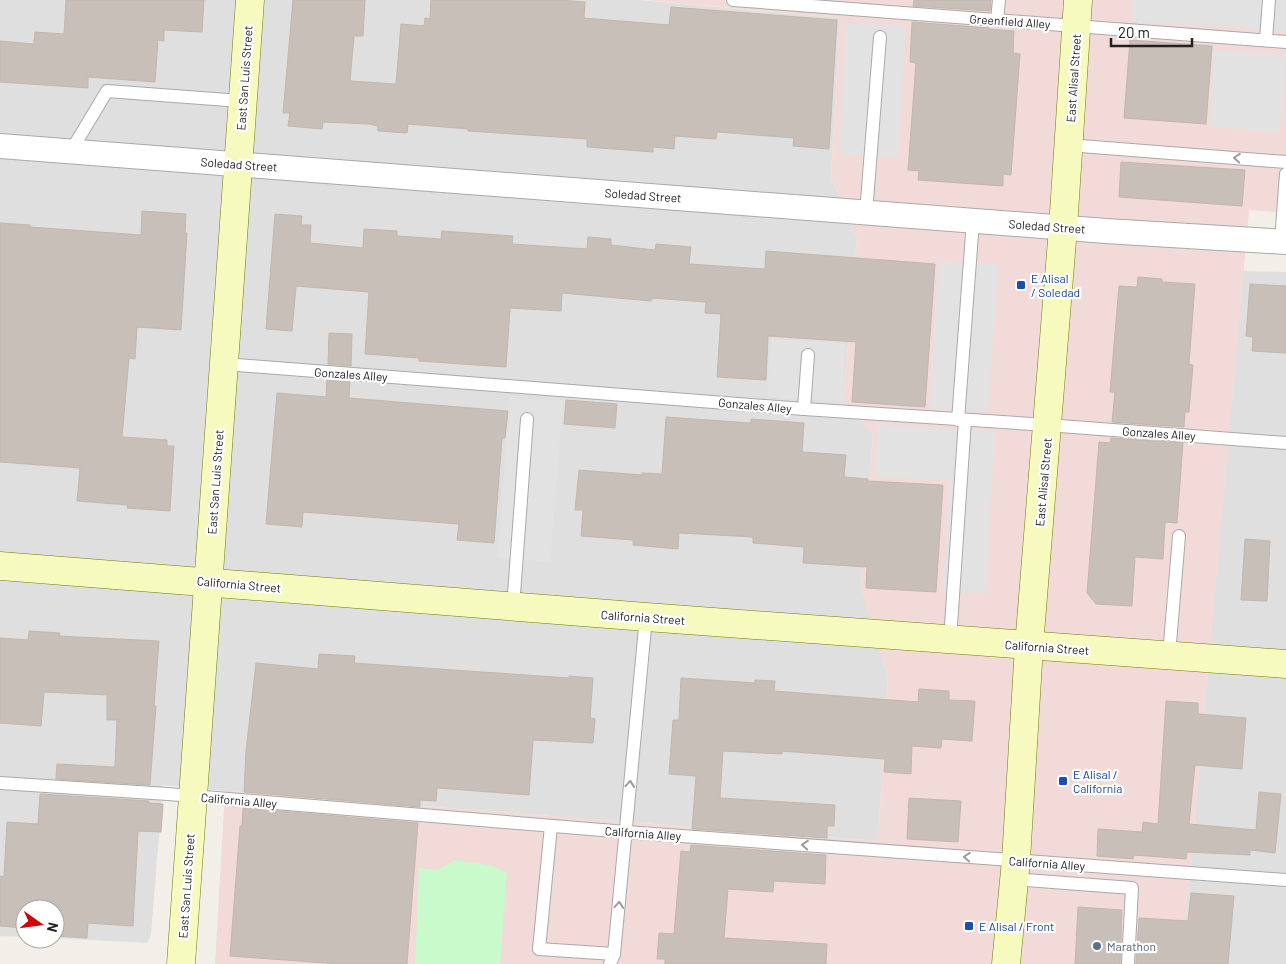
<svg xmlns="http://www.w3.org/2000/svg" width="1286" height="964" font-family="Barlow,sans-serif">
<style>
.residential{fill:#e0dfdf}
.commercial{fill:#f2dad9}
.park{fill:#c8facc}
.parking{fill:#e2e2e2}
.building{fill:#c7bfb8;stroke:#c4b6ab}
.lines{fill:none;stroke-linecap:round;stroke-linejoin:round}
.lane-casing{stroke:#a9a9a9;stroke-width:14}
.street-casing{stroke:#a9a9a9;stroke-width:26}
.secondary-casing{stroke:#707d05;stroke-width:29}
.lane{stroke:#fff;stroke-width:12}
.street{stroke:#fff;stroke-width:24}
.secondary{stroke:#f7fabf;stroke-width:28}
.oneway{stroke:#9c9c9c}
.transit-dot{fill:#1a4fb4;stroke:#fff;stroke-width:2}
.service-dot{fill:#5c6f8a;stroke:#fff;stroke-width:2}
.labels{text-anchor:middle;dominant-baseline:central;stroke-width:4.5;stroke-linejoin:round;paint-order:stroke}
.street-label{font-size:12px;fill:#222;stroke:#fff}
.transit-label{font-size:12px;fill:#164399;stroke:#fff;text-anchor:start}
.service-label{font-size:12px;fill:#4e5e75;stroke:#fff;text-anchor:start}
</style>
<rect width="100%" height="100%" fill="#f2efe9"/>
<g class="residential">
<polygon points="0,0 640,0 840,18 831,178 857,240 843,402 873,435 861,587 888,677 878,841 225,791 163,785 151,935 147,943 55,938 55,909 25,909 25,937 0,936"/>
<polygon points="1243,271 1286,272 1286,964 1182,964"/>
</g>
<polygon class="commercial" points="646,0 1286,0 1286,213 1249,210 1182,964 215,964 225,791 878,841 888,677 861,587 873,436 843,402 857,240 831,178 840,18"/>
<polygon class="park" points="455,860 493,866 507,873 500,964 415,964 419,868 438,870"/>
<g class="parking">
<polygon points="1132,0 1286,0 1286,31 1131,21"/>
<polygon points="847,23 906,26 897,157 839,153"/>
<polygon points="1214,50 1286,55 1280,132 1209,127"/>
<polygon points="939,261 998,265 988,412 929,408"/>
<polygon points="771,339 845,344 842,402 767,397"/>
<polygon points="510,397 563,401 550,562 498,558"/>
<polygon points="878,425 995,431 985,594 943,592 950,481 875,476"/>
</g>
<g class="building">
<polygon points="66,0 204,0 202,32 164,30 164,41 158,40 155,82 88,77 88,88 0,82 0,41 34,44 35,32 64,34"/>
<polygon points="293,0 365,0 363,36 354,36 350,81 396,84 401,24 424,26 425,18 430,19 431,0 558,0 585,2 584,18 669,25 671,7 837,20 829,149 793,146 794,138 717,132 716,139 675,136 674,149 653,147 653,152 587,147 587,139 468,131 468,129 408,124 407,133 378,131 378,126 369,124 323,122 322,129 288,126 290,113 283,113"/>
<polygon points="914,0 991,0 990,11 913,6"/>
<polygon points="912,22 989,28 989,29 1014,31 1013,53 1020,54 1011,175 1003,174 1003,186 918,180 919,171 908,170 916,63 910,62"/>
<polygon points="1130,40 1212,46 1206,124 1124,118"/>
<polygon points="1121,162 1245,170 1242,206 1119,197"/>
<polygon points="142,211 186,214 185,233 187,233 181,330 137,327 135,359 129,358 122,437 167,440 167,446 174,446 170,511 127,508 128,505 77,501 80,468 0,462 0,223 30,225 30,227 141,235"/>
<polygon points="275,214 302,216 301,225 311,225 310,243 363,248 364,229 397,231 397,236 441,239 442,231 513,236 512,244 587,249 588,237 611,239 611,245 655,250 656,244 691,247 689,264 765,269 766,251 935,264 925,407 852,402 856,342 768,336 766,380 717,377 721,314 705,313 706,302 652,298 651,301 562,293 561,311 510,308 506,367 419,361 419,358 365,354 369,292 296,286 292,331 266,329"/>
<polygon points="1138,277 1162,279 1162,282 1195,284 1189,364 1193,365 1189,412 1185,412 1184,427 1112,422 1115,392 1110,392 1119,286 1137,287"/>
<polygon points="1250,284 1286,286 1286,353 1252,351 1253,337 1246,336"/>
<polygon points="329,333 352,334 351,366 328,364"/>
<polygon points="327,380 350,382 349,398 508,411 505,438 502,438 494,543 457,540 459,524 303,512 302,527 266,524 277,393 326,397"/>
<polygon points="566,400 617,404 615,428 564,424"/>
<polygon points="666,417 751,423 751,419 804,423 802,452 846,455 844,477 868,479 867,481 943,485 936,592 866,588 867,567 803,563 804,547 753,543 753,537 679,533 678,549 633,545 633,540 581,536 583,510 575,510 579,470 642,475 642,473 662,474"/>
<polygon points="1111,438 1183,443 1177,523 1165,522 1163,559 1135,557 1132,606 1096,604 1087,593 1099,442 1110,443"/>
<polygon points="1245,539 1270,541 1267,601 1241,600"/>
<polygon points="29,631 60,633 59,636 159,641 154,706 156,706 150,785 56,779 57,764 115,767 117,720 107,720 107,695 44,692 41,726 0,723 0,638 28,640"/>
<polygon points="319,654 355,656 354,663 569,678 569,676 593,678 590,718 595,719 593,743 533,740 529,795 437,788 436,801 420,800 420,807 244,792 246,751 256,663 318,669"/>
<polygon points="681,678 755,683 755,680 775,681 774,691 918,702 919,689 949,691 949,700 975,701 972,741 942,739 941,748 912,746 911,774 884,772 885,759 782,751 782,754 723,751 720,798 835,805 834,826 827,826 827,838 692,829 696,776 669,774 673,720 679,720"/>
<polygon points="1166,701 1198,703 1198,714 1246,718 1242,769 1195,765 1189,824 1256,830 1259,792 1281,794 1275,853 1250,850 1250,855 1187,852 1186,859 1134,855 1133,859 1097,856 1098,829 1142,832 1143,822 1158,824"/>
<polygon points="40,794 149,801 149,803 163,804 161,832 138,831 133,926 88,923 87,938 55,936 55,909 25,909 25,928 0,926 0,876 4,877 7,822 38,824"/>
<polygon points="909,798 961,801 958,842 907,839"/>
<polygon points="243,808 418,823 407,964 339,964 230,956 240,826 242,826"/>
<polygon points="691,845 826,855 825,884 774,881 773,892 728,889 724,938 827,944 826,964 665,964 665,959 657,959 659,933 674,934 681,851 690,852"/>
<polygon points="1191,893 1234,896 1228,964 1136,964 1139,918 1188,921"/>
<polygon points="1078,907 1122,910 1120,964 1075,964"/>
</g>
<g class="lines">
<defs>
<g id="lane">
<polyline points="733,0 1286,42"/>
<polyline points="997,20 999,0"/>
<polyline points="1266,40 1269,0"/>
<polyline points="1068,145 1286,162"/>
<polyline points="71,151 107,91 241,101"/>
<polyline points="866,213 880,37"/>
<polyline points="1281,241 1286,174"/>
<polyline points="224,364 804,409 1047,425 1286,443"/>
<polyline points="804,409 808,355"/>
<polyline points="958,420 973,221"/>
<polyline points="513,607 527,419"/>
<polyline points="950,640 965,420"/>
<polyline points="1169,655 1179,536"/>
<polyline points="0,783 168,794 626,832 1286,880"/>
<polyline points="551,826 539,949 614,954"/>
<polyline points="1014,879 1132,888 1128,964"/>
<polyline points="610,964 614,954 646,617"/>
</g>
<polyline id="street" points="0,146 1106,231 1286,242"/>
<g id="secondary">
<polyline points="0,566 646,617 1286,664"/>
<polyline points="181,964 250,0"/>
<polyline points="1006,964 1016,860 1029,646 1063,228 1078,0"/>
</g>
</defs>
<use href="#lane" class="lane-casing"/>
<use href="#street" class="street-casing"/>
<use href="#secondary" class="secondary-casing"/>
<use href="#lane" class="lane"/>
<use href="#street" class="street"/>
<use href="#secondary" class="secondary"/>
</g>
<defs><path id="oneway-chevron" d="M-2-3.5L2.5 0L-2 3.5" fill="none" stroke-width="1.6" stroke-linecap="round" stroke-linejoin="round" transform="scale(1.25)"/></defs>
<g class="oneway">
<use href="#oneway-chevron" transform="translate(1237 158) rotate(-176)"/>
<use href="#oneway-chevron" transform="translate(630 784) rotate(-85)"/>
<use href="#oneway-chevron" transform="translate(805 845) rotate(-176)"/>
<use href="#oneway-chevron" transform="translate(967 857) rotate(-176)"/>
<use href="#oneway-chevron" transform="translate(619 905) rotate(-85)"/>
</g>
<g class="transit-dot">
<rect x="1016" y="280" width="10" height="10" rx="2.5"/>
<rect x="1058" y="776" width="10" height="10" rx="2.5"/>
<rect x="964" y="921" width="10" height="10" rx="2.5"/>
</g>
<circle class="service-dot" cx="1097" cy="946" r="5"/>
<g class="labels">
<g class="street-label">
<text transform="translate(1010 21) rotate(4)">Greenfield Alley</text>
<text transform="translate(244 78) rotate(-86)">East San Luis Street</text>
<text transform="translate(1073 78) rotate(-86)">East Alisal Street</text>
<text transform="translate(239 164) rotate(4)">Soledad Street</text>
<text transform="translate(643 195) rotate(4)">Soledad Street</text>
<text transform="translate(1047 226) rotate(4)">Soledad Street</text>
<text transform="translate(351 374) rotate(4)">Gonzales Alley</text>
<text transform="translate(755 405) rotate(5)">Gonzales Alley</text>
<text transform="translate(1159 433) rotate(4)">Gonzales Alley</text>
<text transform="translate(215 482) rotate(-86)">East San Luis Street</text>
<text transform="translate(1043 482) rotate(-85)">East Alisal Street</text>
<text transform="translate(239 584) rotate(5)">California Street</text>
<text transform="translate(643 617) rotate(4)">California Street</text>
<text transform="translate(1047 647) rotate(4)">California Street</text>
<text transform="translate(239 800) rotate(5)">California Alley</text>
<text transform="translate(643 833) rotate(4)">California Alley</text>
<text transform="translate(1047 863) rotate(4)">California Alley</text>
<text transform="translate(186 886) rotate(-86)">East San Luis Street</text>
</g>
<g class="transit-label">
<text x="1031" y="278">E Alisal<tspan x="1031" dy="14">/ Soledad</tspan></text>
<text x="1073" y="774">E Alisal /<tspan x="1073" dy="14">California</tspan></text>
<text x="979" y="926">E Alisal / Front</text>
</g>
<g class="service-label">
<text x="1107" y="946">Marathon</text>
</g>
</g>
<g transform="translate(40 924) rotate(104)"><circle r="24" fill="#ffffff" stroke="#a7a7a7"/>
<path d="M0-4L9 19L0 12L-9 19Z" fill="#d40000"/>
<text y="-8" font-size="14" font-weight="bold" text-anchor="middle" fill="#222222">N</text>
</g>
<path d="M1111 38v8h81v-8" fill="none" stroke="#222222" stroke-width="2.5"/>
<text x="1118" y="38" font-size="15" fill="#222222" stroke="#ffffff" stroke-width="4" paint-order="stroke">20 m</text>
</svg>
